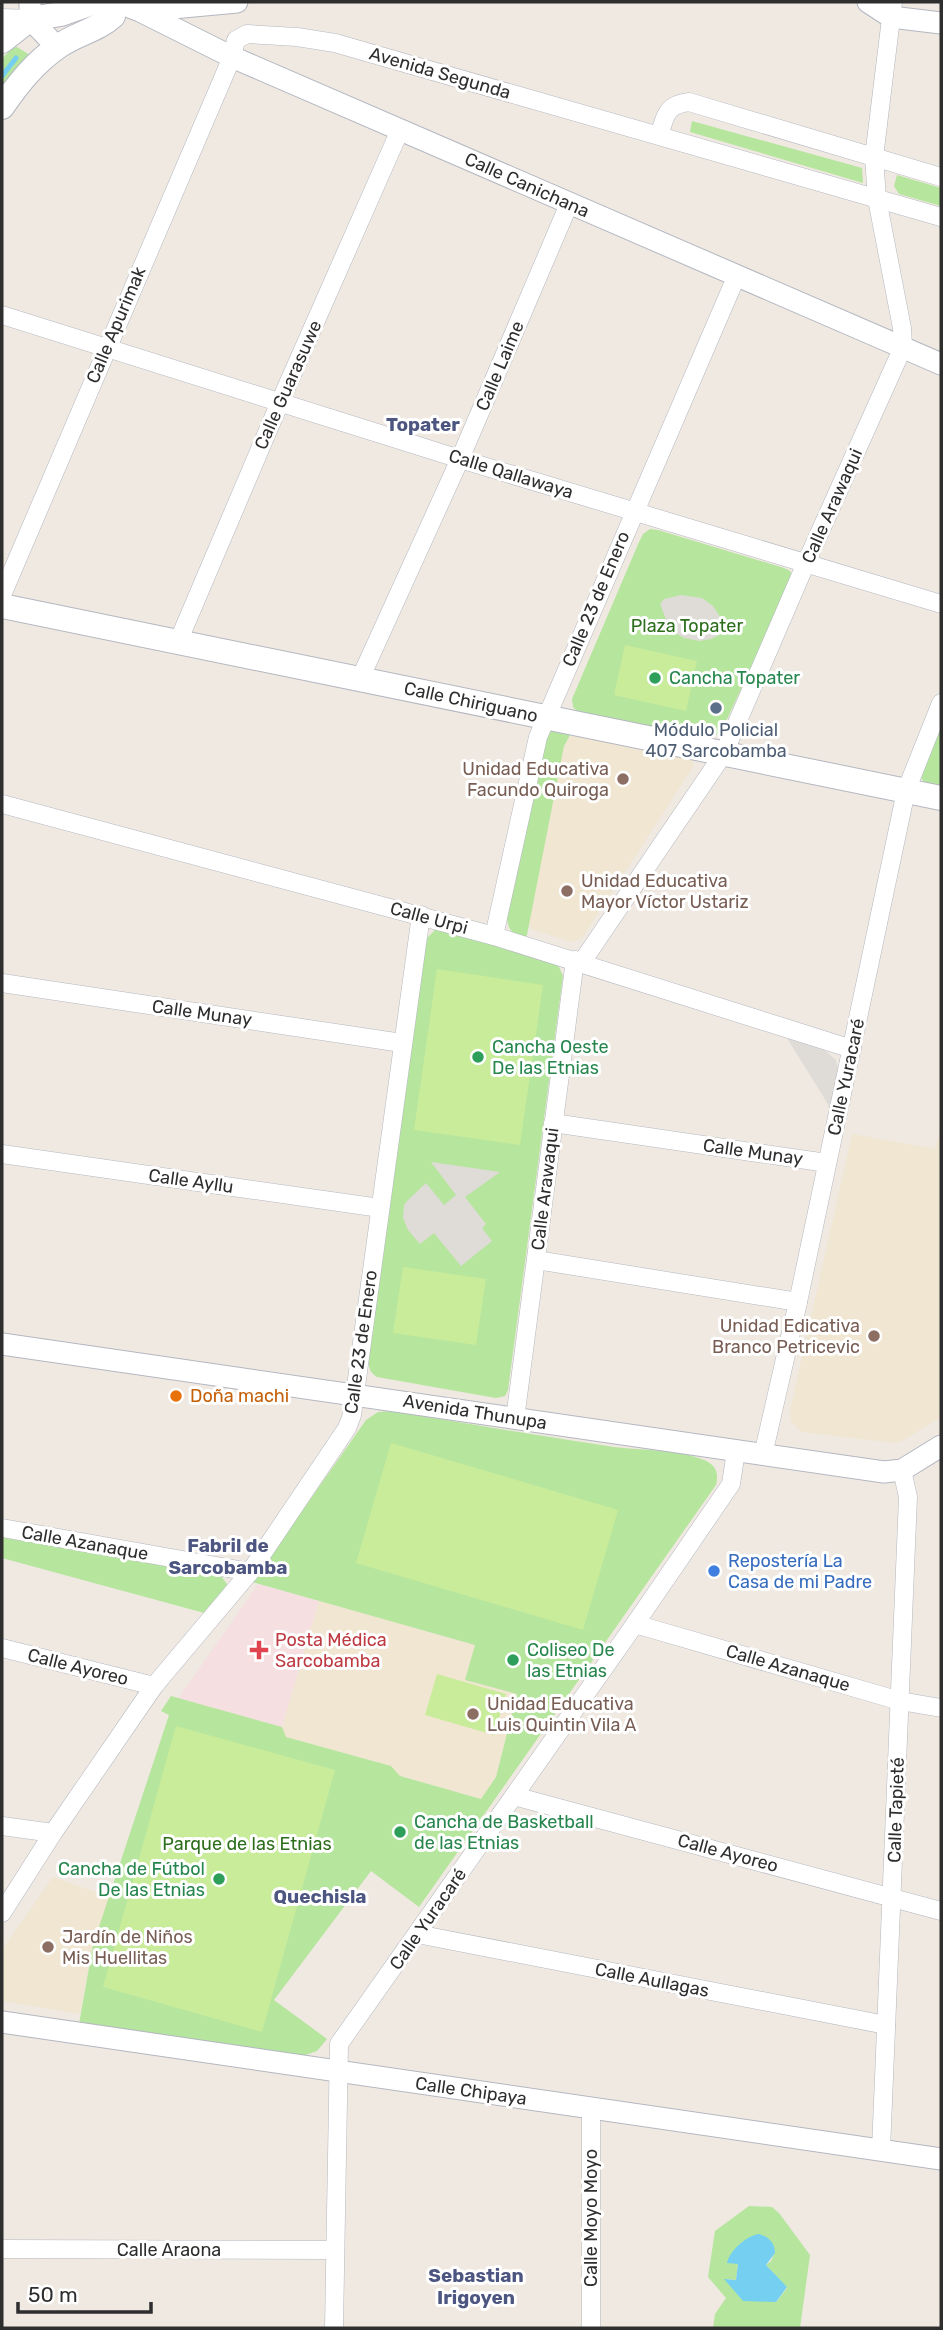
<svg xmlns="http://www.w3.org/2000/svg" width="943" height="2330" font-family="Rubik,sans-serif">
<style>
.education{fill:#f0e6d1}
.medical{fill:#f5dfe0}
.green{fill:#b6e59e;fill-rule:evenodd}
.pitch{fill:#c9ec9a}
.plaza{fill:#dfdcd8}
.water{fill:#75cff0}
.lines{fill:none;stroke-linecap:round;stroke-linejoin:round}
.stream{stroke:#75cff0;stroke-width:5}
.minor-casing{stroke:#b4b7c1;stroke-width:19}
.tertiary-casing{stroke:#b4b7c1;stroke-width:23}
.secondary-casing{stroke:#b4b7c1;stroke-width:26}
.minor{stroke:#fff;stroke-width:18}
.tertiary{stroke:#fff;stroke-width:21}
.secondary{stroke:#fff;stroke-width:24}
.leisure-dot{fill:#2e9e5b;stroke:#fff;stroke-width:2.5}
.service-dot{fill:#5c6f8a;stroke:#fff;stroke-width:2.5}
.education-dot{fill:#8d6e63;stroke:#fff;stroke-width:2.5}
.food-dot{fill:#e8710a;stroke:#fff;stroke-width:2.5}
.shop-dot{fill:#3f7fe0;stroke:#fff;stroke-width:2.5}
.health-dot{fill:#e0444e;stroke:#fff;stroke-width:2.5}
.labels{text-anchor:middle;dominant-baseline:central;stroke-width:6;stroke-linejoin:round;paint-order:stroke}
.street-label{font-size:18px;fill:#2e2e2e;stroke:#fff}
.park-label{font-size:18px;fill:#2c6e1b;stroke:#fff}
.leisure-label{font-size:18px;fill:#27864d;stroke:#fff;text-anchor:start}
.service-label{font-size:18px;fill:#4e5e75;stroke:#fff}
.education-label{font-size:18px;fill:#785e54;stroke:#fff;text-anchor:start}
.food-label{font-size:18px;fill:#c56008;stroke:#fff;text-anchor:start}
.shop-label{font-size:18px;fill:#366cbe;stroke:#fff;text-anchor:start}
.health-label{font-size:18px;fill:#be3a42;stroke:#fff;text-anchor:start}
.neighbourhood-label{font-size:19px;font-weight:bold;fill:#4d5680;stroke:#fff}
</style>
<rect width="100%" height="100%" fill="#efe9e1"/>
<g class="education">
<polygon points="575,734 692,759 693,767 582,938 572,942 533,930 528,924 564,746 570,737"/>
<polygon points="941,1129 941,1417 902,1441 895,1443 802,1432 791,1422 790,1411 852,1134 935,1149"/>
<polygon points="319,1601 475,1645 517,1694 496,1777 481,1799 400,1776 391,1766 286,1737 282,1727"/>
<polygon points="53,1877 110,1897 93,1945 80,2014 2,2001 2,1950"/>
</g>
<polygon class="medical" points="258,1584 319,1601 282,1727 178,1699"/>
<g class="green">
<polygon points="17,47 30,55 2,93 2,59 12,48"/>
<polygon points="692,121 862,168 863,183 690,132"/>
<polygon points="897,175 941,188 941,206 899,194 894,186"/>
<polygon points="650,529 658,530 784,568 790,571 793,577 723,728 718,734 706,739 577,711 573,707 572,699 639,542 643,534"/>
<polygon points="941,723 941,788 926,785 920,776"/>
<path d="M574,728l-10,18 -38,194c-13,-5 -18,-9 -19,-23l37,-180 7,-7z"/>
<path d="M443,929l109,32 7,6 4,9 -55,414 -3,6 -9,2 -119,-21c-8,-5 -8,-10 -9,-19l58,-419 9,-9z"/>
<path d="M391,1411c74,12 148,25 223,36 25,3 67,3 90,13 12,5 15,13 12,25l-297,422 -48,-36 -97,129 53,39 -10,12 -14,5 -224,-32 14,-79 76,-230 -8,-4 10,-15 111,31 4,10 105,29 9,10 81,23 15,-22 21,-83 -52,-14 10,-35 -223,-63 114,-162 12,-8z"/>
<polygon points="2,1537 221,1576 227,1584 208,1614 2,1558"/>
<path d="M749,2206l23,1 7,6 31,42 -10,73h-87l2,-14 11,-16 -18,-21 7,-46zM775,2251l-4,10 -5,4 21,23 -11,14 -14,-2 -36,-21 10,1 2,-16z"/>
</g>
<g class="pitch">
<polygon points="625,645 697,661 686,711 614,695"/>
<polygon points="437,969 543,985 520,1145 414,1130"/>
<polygon points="403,1267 486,1279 476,1345 393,1333"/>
<polygon points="391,1443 618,1510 583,1630 356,1563"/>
<polygon points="437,1674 506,1694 494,1735 425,1715"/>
<polygon points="176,1726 335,1770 262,2032 103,1987"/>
</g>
<g class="plaza">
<polygon points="681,595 702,598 713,606 720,617 725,632 711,639 699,641 684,638 677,634 667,622 660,604 664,599"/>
<polygon points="785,1035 823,1049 836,1060 839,1073 831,1109"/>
<polygon points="431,1162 500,1172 465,1197 486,1224 482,1228 492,1241 461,1266 434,1233 420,1244 408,1230 403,1218 404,1205 408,1200 426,1183 444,1205 456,1195"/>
</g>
<path class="water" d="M759,2234c10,3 16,9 16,19l-9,12 21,22 -11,15 -33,-1 -19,-22 12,1 2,-16 -11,-1c3,-13 19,-27 32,-29z"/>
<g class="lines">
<polyline class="stream" points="2,76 16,58"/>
<defs>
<g id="minor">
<polyline points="2,18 30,19"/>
<path d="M659,135c7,-19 6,-30 30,-33l252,75"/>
<polyline points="2,315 460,459 941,604"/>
<polyline points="2,595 232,57 236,40 247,34 297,37 335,43 941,217"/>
<polyline points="178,642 280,402 400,130"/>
<polyline points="360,679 460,459 569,204"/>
<polyline points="2,804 494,936 852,1049"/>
<polyline points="494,936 538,737 737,275"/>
<polyline points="582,962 724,753 806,563 903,347 902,328 877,199 874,157 893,2"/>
<polyline points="2,983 402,1043"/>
<polyline points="553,1123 827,1163"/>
<polyline points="2,1154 380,1208"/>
<polyline points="536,1260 798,1302"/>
<polyline points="515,1419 575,960"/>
<polyline points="763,1455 798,1302 906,791 941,703"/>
<polyline points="2,1528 250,1572"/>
<polyline points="635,1624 900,1701 941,1708"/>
<polyline points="2,1648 154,1686"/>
<polyline points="514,1796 941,1911"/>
<polyline points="2,1826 53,1833"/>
<polyline points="2,1913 53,1833 154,1686 250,1572 347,1428 352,1415 421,915"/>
<polyline points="417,1934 886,2025"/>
<polyline points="881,2150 908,1497 902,1470"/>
<polyline points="2,2249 335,2250"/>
<polyline points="334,2328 339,2044 635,1624 731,1484 736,1451"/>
<polyline points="591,2328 591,2108"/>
</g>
<g id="tertiary">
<polyline points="30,2 30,19 57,47"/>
<polyline points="116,2 140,11 232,57 941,364"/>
<polyline points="868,2 891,17 941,23"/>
<polyline points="140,11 237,2"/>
<polyline points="2,1344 884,1472 902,1470 941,1446"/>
<polyline points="2,2022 941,2159"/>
</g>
<g id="secondary">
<polyline points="2,41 30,19 61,14 95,2"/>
<path d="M2,107c16,-23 33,-45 57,-61 17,-12 39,-16 54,-30v-14"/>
<polyline points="2,606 941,798"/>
</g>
</defs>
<use href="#minor" class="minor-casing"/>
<use href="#tertiary" class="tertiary-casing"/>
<use href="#secondary" class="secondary-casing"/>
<use href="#minor" class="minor"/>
<use href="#tertiary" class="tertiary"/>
<use href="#secondary" class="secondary"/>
</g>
<g class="leisure-dot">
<circle cx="655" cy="678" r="7"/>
<circle cx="478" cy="1057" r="7"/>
<circle cx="513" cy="1660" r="7"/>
<circle cx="400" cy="1832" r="7"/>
<circle cx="219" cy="1879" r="7"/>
</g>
<circle class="service-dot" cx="716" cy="708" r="7"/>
<g class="education-dot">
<circle cx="623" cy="779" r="7"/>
<circle cx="567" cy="891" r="7"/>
<circle cx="874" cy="1336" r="7"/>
<circle cx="473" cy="1714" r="7"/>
<circle cx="48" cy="1947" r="7"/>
</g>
<circle class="food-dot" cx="176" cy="1396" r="7"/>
<circle class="shop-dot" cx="714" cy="1571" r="7"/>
<path class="health-dot" d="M255.5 1639.5h7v7h7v7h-7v7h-7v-7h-7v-7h7z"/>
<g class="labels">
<g class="street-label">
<text transform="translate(440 73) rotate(16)">Avenida Segunda</text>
<text transform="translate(527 185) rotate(24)">Calle Canichana</text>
<text transform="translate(116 325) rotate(-67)">Calle Apurimak</text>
<text transform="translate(500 366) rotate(-67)">Calle Laime</text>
<text transform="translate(288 385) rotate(-66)">Calle Guarasuwe</text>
<text transform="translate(511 474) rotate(17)">Calle Qallawaya</text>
<text transform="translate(832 506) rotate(-66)">Calle Arawaqui</text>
<text transform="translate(596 599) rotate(-67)">Calle 23 de Enero</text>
<text transform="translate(471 702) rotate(12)">Calle Chiriguano</text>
<text transform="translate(429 918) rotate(15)">Calle Urpi</text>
<text transform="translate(202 1013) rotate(8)">Calle Munay</text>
<text transform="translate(846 1077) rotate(-78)">Calle Yuracaré</text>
<text transform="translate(753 1152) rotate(8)">Calle Munay</text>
<text transform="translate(191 1181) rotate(8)">Calle Ayllu</text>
<text transform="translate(545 1189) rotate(-83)">Calle Arawaqui</text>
<text transform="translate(361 1342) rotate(-82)">Calle 23 de Enero</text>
<text transform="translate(475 1412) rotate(9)">Avenida Thunupa</text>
<text transform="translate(85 1543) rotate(10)">Calle Azanaque</text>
<text transform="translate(78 1667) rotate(14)">Calle Ayoreo</text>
<text transform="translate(788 1668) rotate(16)">Calle Azanaque</text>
<text transform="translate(896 1810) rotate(-88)">Calle Tapieté</text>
<text transform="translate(728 1853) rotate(15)">Calle Ayoreo</text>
<text transform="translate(428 1919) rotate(-55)">Calle Yuracaré</text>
<text transform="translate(652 1980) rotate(11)">Calle Aullagas</text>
<text transform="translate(471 2091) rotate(8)">Calle Chipaya</text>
<text transform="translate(591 2218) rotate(-90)">Calle Moyo Moyo</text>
<text x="169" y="2250">Calle Araona</text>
</g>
<g class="park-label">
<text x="687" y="626">Plaza Topater</text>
<text x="247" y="1844">Parque de las Etnias</text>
</g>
<g class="leisure-label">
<text x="669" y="678">Cancha Topater</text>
<text x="492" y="1047">Cancha Oeste<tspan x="492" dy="21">De las Etnias</tspan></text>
<text x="527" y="1650">Coliseo De<tspan x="527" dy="21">las Etnias</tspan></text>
<text x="414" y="1822">Cancha de Basketball<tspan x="414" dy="21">de las Etnias</tspan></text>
<text x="205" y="1869" text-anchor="end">Cancha de Fútbol<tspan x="205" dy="21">De las Etnias</tspan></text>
</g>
<g class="service-label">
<text x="716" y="730">Módulo Policial<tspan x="716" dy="21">407 Sarcobamba</tspan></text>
</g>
<g class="education-label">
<text x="609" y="769" text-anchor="end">Unidad Educativa<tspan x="609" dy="21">Facundo Quiroga</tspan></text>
<text x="581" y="881">Unidad Educativa<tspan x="581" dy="21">Mayor Víctor Ustariz</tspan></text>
<text x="860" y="1326" text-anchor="end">Unidad Edicativa<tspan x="860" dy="21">Branco Petricevic</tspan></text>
<text x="487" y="1704">Unidad Educativa<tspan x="487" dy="21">Luis Quintin Vila A</tspan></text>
<text x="62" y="1937">Jardín de Niños<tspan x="62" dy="21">Mis Huellitas</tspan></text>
</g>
<g class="food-label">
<text x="190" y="1396">Doña machi</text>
</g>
<g class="shop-label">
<text x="728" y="1561">Repostería La<tspan x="728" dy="21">Casa de mi Padre</tspan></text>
</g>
<g class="health-label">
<text x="275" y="1640">Posta Médica<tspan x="275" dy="21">Sarcobamba</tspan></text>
</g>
<g class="neighbourhood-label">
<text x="423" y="424">Topater</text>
<text x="228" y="1545">Fabril de<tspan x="228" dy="22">Sarcobamba</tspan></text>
<text x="320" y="1896">Quechisla</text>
<text x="476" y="2275">Sebastian<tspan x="476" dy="22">Irigoyen</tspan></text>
</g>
</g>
<rect width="943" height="2330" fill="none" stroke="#2e2e2e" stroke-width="7"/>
<path d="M18 2302v10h133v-10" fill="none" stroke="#2e2e2e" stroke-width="3.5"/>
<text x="28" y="2302" font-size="21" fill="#2e2e2e" stroke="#ffffff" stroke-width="5" paint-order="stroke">50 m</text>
</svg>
